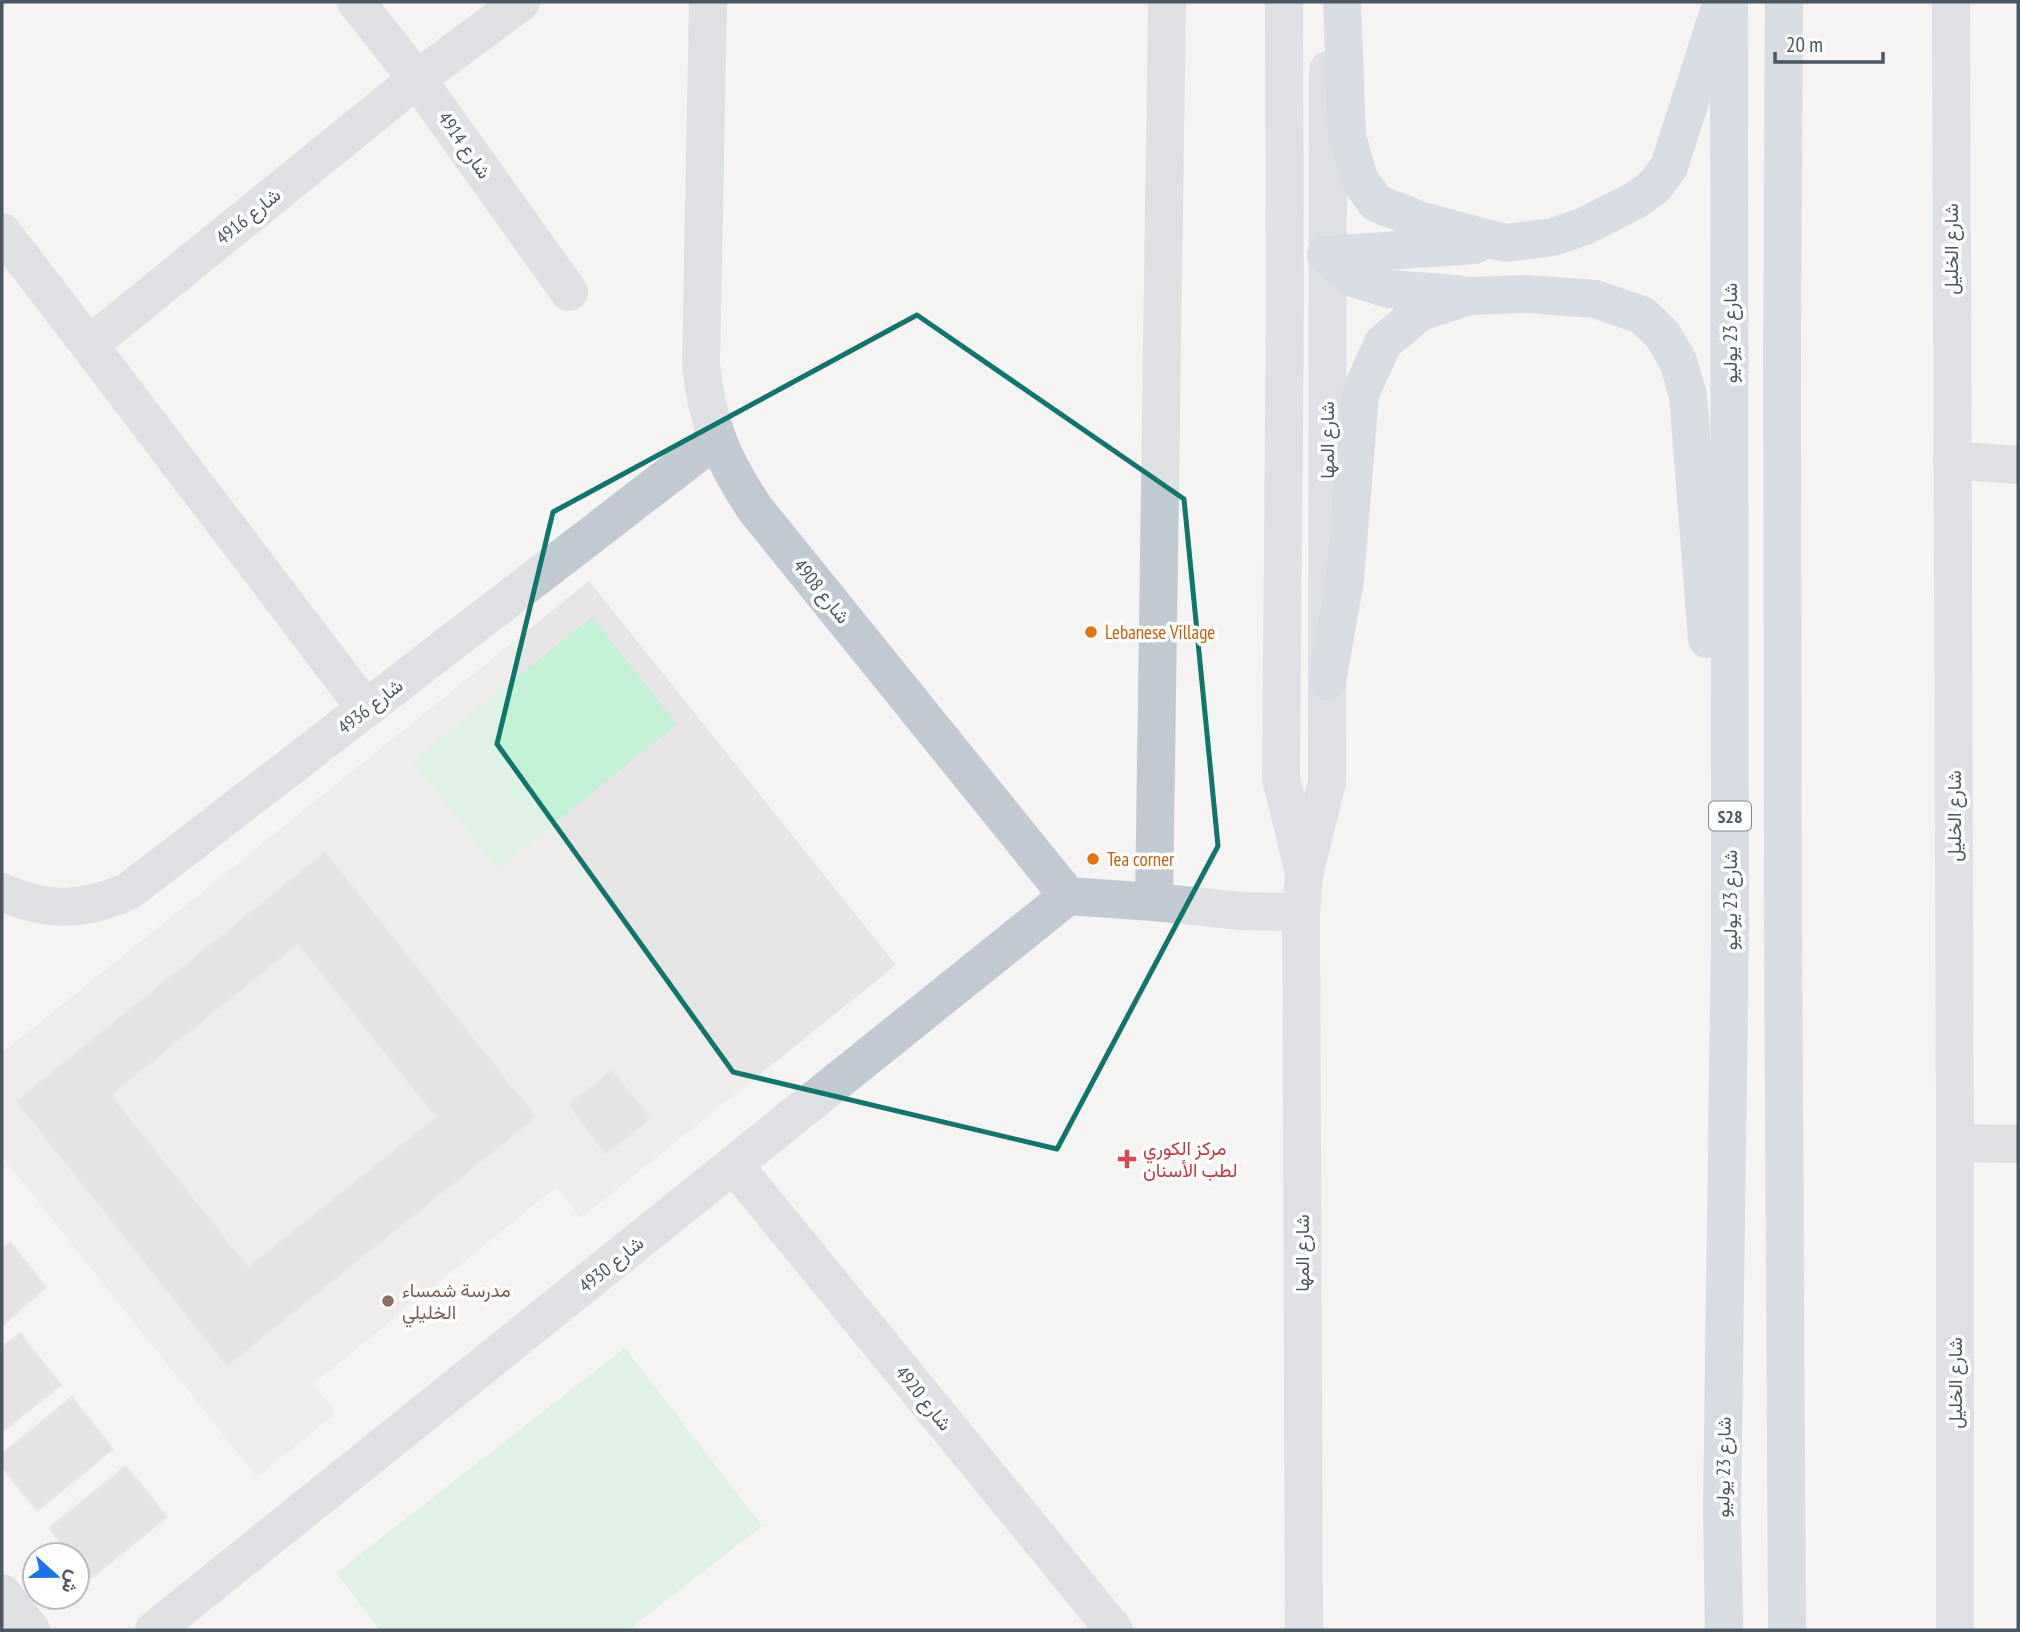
<svg xmlns="http://www.w3.org/2000/svg" width="2020" height="1632" font-family="'PT Sans Narrow',Vazirmatn,sans-serif">
<style>
.education{fill:#e6e4e5}
.green{fill:#c3f1d5}
.building{fill:#cdcfd5;stroke:#d7d9de;stroke-width:2;fill-rule:evenodd}
.lines{fill:none;stroke-linecap:round;stroke-linejoin:round}
.street{stroke:#c1cad2;stroke-width:38}
.secondary{stroke:#c1cbd6;stroke-width:38}
.primary{stroke:#b3c2d1;stroke-width:38}
.marked{fill:none;stroke:#0f766e;stroke-width:5;stroke-linejoin:round}
.food-dot{fill:#e8710a;stroke:#fff;stroke-width:2.5}
.health-dot{fill:#e0444e;stroke:#fff;stroke-width:2.5}
.education-dot{fill:#8d6e63;stroke:#fff;stroke-width:2.5}
.labels{text-anchor:middle;dominant-baseline:central;stroke-width:7;stroke-linejoin:round;paint-order:stroke}
.shield{fill:#fff;stroke:#808990;stroke-width:2}
.shield-label{font-size:18px;font-weight:bold;fill:#4a5661}
.street-label{font-size:19px;fill:#4a5661;stroke:#fff}
.food-label{font-size:19px;fill:#c56008;stroke:#fff;text-anchor:start}
.health-label{font-size:19px;fill:#be3a42;stroke:#fff;text-anchor:start}
.education-label{font-size:19px;fill:#785e54;stroke:#fff;text-anchor:start}
</style>
<rect width="100%" height="100%" fill="#f5f3f3"/>
<polygon class="education" points="589,581 896,965 581,1218 556,1187 313,1384 336,1413 257,1477 2,1156 2,1053"/>
<g class="green">
<polygon points="592,617 677,724 498,869 412,761"/>
<polygon points="625,1348 762,1526 628,1630 380,1630 336,1573"/>
</g>
<g class="building">
<path d="M325,852l211,265 -309,249 -211,-265zM298,944l138,173 -188,150 -137,-172z"/>
<polygon points="612,1070 651,1118 606,1154 568,1105"/>
<polygon points="10,1242 46,1287 2,1326 2,1249"/>
<polygon points="20,1333 61,1385 2,1432 2,1347"/>
<polygon points="72,1397 113,1449 37,1511 2,1467 2,1454"/>
<polygon points="126,1466 167,1517 90,1579 77,1563 77,1555 71,1555 49,1528"/>
</g>
<g class="lines">
<g class="street">
<polyline points="356,2 417,79 569,292"/>
<path d="M708,2l-7,363c6,58 22,97 55,145l312,386 86,6 88,9 59,1"/>
<polyline points="2,232 89,345 417,79 521,2"/>
<polyline points="89,345 366,709"/>
<polyline points="1952,460 2018,465"/>
<path d="M2,892c46,21 81,19 127,-1l587,-452"/>
<polyline points="1154,902 1167,2"/>
<polyline points="1955,1143 2018,1144"/>
<polyline points="734,1165 1114,1630"/>
<polyline points="2,1593 31,1630"/>
<polyline points="154,1630 1068,896"/>
</g>
<g class="secondary">
<polyline points="1284,2 1285,305 1281,778 1303,869"/>
<polyline points="1951,2 1955,1143 1955,1630"/>
<polyline points="1304,1630 1301,912 1304,875 1327,782 1328,70"/>
</g>
<g class="primary">
<polyline points="1342,2 1347,136 1359,179 1376,203 1422,221 1505,243 1553,237 1585,226 1636,200 1655,186 1669,167 1718,14"/>
<polyline points="1784,2 1782,351 1783,925 1787,1630"/>
<polyline points="1326,255 1475,245"/>
<polyline points="1326,255 1353,278 1389,289 1457,294"/>
<polyline points="1327,681 1345,580 1360,394 1383,343 1420,312 1470,296 1527,294 1595,299 1642,315 1662,334 1678,361 1688,395 1707,639"/>
<polyline points="1724,1630 1722,1510 1730,929 1729,2"/>
</g>
</g>
<path d="M0 0H2020V1632H0ZM917,315l267,184 34,347 -161,303 -324,-77 -236,-328 56,-232z" fill="#f5f3f3" fill-opacity=".55" fill-rule="evenodd"/>
<path class="marked" d="M917,315l267,184 34,347 -161,303 -324,-77 -236,-328 56,-232z"/>
<g class="food-dot">
<circle cx="1091" cy="632" r="7"/>
<circle cx="1093" cy="859" r="7"/>
</g>
<path class="health-dot" d="M1123.5 1148.5h7v7h7v7h-7v7h-7v-7h-7v-7h7z"/>
<circle class="education-dot" cx="388" cy="1301" r="7"/>
<g class="labels">
<rect class="shield" x="1709" y="801.5" width="42" height="29" rx="5"/>
<g class="shield-label">
<text x="1730" y="816">S28</text>
</g>
<g class="street-label">
<text transform="translate(465 145) rotate(55)">4914 شارع</text>
<text transform="translate(248 216) rotate(-39)">4916 شارع</text>
<text transform="translate(1951 249) rotate(-90)">شارع الخليل</text>
<text transform="translate(1730 333) rotate(-90)">شارع 23 يوليو</text>
<text transform="translate(1327 440) rotate(-90)">شارع المها</text>
<text transform="translate(822 591) rotate(51)">4908 شارع</text>
<text transform="translate(370 706) rotate(-38)">4936 شارع</text>
<text transform="translate(1954 816) rotate(-90)">شارع الخليل</text>
<text transform="translate(1730 900) rotate(-90)">شارع 23 يوليو</text>
<text transform="translate(1302 1253) rotate(-90)">شارع المها</text>
<text transform="translate(611 1264) rotate(-39)">4930 شارع</text>
<text transform="translate(1955 1383) rotate(-90)">شارع الخليل</text>
<text transform="translate(924 1398) rotate(51)">4920 شارع</text>
<text transform="translate(1723 1467) rotate(-89)">شارع 23 يوليو</text>
</g>
<g class="food-label">
<text x="1105" y="632">Lebanese Village</text>
<text x="1107" y="859">Tea corner</text>
</g>
<g class="health-label">
<text x="1143" y="1148">مركز الكوري<tspan x="1143" dy="22">لطب الأسنان</tspan></text>
</g>
<g class="education-label">
<text x="402" y="1290">مدرسة شمساء<tspan x="402" dy="22">الخليلي</tspan></text>
</g>
</g>
<rect width="2020" height="1632" fill="none" stroke="#4a5661" stroke-width="7"/>
<g transform="translate(56 1576) rotate(111)"><circle r="33" fill="#ffffff" stroke="#b7bbc0" stroke-width="2"/>
<path d="M0-5L12 26L0 18L-12 26Z" fill="#1a73e8"/>
<text y="-10" font-size="19" font-weight="bold" text-anchor="middle" fill="#4a5661">ش</text>
</g>
<path d="M1775 52v10h108v-10" fill="none" stroke="#4a5661" stroke-width="3.5"/>
<text x="1786" y="52" font-size="21" fill="#4a5661" stroke="#ffffff" stroke-width="5" paint-order="stroke">20 m</text>
</svg>
